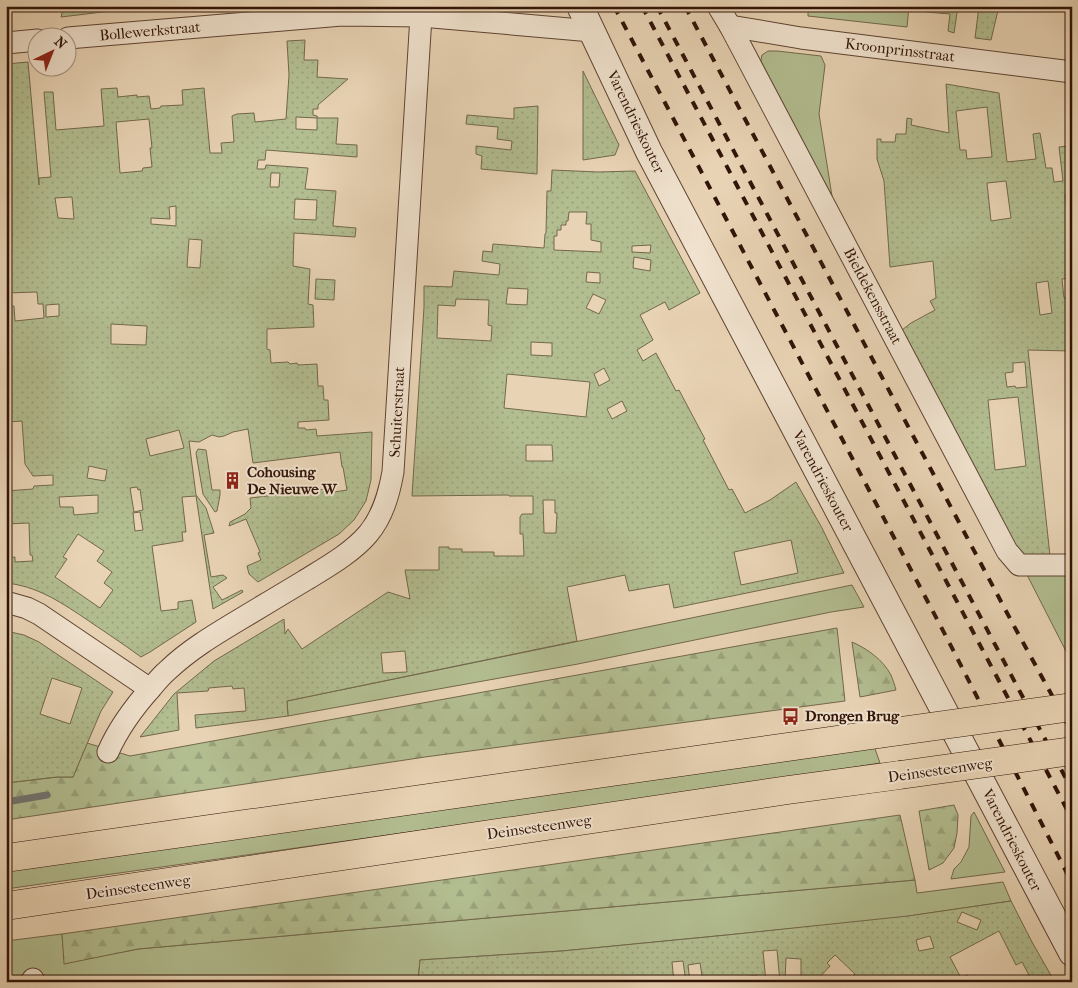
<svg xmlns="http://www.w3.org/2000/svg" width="1078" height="988" font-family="'IM FELL French Canon',serif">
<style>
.green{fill:#b2bd90;stroke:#72684c}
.forest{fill:url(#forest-firs);stroke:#72684c}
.garden{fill:url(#garden-dots);stroke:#72684c;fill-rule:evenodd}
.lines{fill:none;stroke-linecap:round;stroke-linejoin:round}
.stream{stroke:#727472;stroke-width:7}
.minor-casing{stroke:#5f4332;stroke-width:23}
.tertiary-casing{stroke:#5f4332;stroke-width:28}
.trunk-casing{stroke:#311307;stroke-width:29}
.minor{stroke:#f0e2ce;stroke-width:21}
.tertiary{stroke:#f0e2ce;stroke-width:26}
.trunk{stroke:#e8d3b4;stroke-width:28}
.rail{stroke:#311307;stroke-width:4;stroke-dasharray:9 9;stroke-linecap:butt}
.trunk-bridge-casing{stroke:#311307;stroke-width:29;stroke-linecap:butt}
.trunk-bridge{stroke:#e8d3b4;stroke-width:28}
.labels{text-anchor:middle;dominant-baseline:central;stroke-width:4;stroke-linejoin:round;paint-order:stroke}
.street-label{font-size:15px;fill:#311307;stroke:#f0e2ce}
.poi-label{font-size:15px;font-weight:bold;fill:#311307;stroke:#f0e2ce;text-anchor:start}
</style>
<defs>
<pattern id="forest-firs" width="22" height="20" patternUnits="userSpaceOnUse" patternTransform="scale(1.25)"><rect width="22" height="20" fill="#b2bd90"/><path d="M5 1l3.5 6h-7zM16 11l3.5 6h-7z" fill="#9aa27b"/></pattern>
<pattern id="garden-dots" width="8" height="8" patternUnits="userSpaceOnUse" patternTransform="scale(1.25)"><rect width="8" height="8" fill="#b2bd90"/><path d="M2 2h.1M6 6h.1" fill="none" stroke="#9aa27b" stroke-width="1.8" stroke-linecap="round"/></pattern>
</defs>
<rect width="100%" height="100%" fill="#e8d3b4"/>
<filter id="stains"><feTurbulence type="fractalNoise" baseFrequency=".004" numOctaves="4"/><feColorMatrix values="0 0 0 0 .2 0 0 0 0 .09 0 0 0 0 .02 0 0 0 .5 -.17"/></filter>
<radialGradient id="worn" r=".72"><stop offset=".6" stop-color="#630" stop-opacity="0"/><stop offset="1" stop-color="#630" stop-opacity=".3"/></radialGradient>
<g class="green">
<polygon points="808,6 909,6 907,27 808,16"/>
<polygon points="768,51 777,51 821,56 825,65 819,114 832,196 760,65 762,55"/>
<polygon points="1024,569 1072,570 1072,661 1071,661"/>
<polygon points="852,585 864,607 831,612 578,664 288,716 287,701"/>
<polygon points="874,746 880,763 763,782 6,889 6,867"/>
<polygon points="974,812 1005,872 951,879 954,869 961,862 969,847 971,816"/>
<polygon points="915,880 917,893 1003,882 1011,901 896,918 727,935 562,951 420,960 418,982 6,982 6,941 62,934 65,963 138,949"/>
</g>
<g class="forest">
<polygon points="837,628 845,701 425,757 6,820 6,783 57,777 73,777 87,743 130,756"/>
<path d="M852,642c16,7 31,18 39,33 2,5 4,11 5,15l-36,7z"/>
<polygon points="954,805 958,815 957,833 954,848 943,863 929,870 919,811"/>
<polygon points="900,815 915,880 138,949 64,964 62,934"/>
</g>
<g class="garden">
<polygon points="64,6 136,6 136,8 61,17"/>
<polygon points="926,6 958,6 954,33 948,31 950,14 926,12"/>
<polygon points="979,6 999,6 991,40 975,38"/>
<path d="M305,40l-1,20h14l-1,17 31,2 -30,26v4h-5v6l4,1 1,2h20l-2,26 21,1v12l-91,-7 -1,10h-7l-1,9h8l1,-4 42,3 -3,21 31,2 -3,35 23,2 -1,9 -61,-4 -1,33 17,3 -2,35 5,1 1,22 -47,2v20l3,1 1,13 17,-1 2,2 7,-1 1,2 19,-1 1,22h5l1,14h4l1,20 -31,2v6h7l1,2 10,-1 1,7 55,-4 -1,48 -5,21 -12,19 -15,14 -81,48 -9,-8 -2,-8 14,-6 -3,-7 2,-1 -14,-33 -17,7 1,-4 15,-8 6,-6 -1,-10 76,-9 2,4 19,-3 -4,-23h-1l-2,-15 -87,11 -5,-34 -15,3 -9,4 -5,1 -7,-2 -13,7 -10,-1 7,54 10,13 8,25 -10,2 7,42 12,-2 4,3 -14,9 9,13 20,-10 1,2 -30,17 -17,-113 -14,1 4,35h-4l1,9 -31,5 9,65 17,-2v-7l14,-2 4,22 -46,30 -9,5c-19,-14 -39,-27 -58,-40 -24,-16 -47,-31 -77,-34v-25l9,-1v5l18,-1 -1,-6h-2l-1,-32 -23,1v-33l27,-2 1,-3 19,-1v-10l-20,1 -8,-12 -3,-43 -14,1v-2h-2v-114h8l1,15 29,-3 -1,-14h-5l-1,-12 -31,1v-56l6,-1 -1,-13 -5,-1v-158l22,-2 11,123v-7l12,-1 -7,-85h9l3,38 48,-4 -3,-37 16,-1 1,9 19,-2v2l12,-1 2,13 9,-1 1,-2 22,-1 -1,-15 22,-2 6,65h12l-1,-10 13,-1 -2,-26 5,-2 17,-1 1,9 31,-3 3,-44 -2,-34zM296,117l21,1v12l-21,-1zM149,119l3,29h-2l2,19 -9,1 -1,3 -22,2 -4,-51zM271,173h9l-1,14h-9zM72,197l2,22 -16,-1 -3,-20zM295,199l22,1 -1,20 -22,-1zM176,206v20l-25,-2v-6l19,1 -1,-12zM189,239l13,1 -2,28 -13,-1zM59,304v12l-13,1v-12zM111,324l36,2 -1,19 -35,-1zM179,430l5,18 -34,8 -4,-17zM89,466l18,4 -2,11 -18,-3zM137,487l1,3 2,-1 3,21 -9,2 -4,-24zM98,495v18l-24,2 -1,-8h-13l-1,-10zM140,512l3,18 -8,1 -2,-18zM78,534l26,17 -7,10 15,11 -8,11 9,7 -13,18 -45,-31 12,-18 -4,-2z"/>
<polygon points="583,71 619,145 615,155 583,160"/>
<path d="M946,84l53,9 8,69 29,-3 -3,-25 7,-1 6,35h6l2,14 9,-1 -4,-34 10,-1 3,22v25l-7,2 3,24h4v59l-10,1 2,19 8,-1v54l-44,-1 22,206 -31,-2 -117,-224 9,-7 24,-13 -5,-9 6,-3 -3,-37 -43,6 -6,-86 -7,-22v-20h4v3h14l1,-8h10l1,-16 5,1 -1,6 38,8zM987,107l5,50 -25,2 -1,-9h-6l-4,-39zM1006,181l5,37 -20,3 -4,-38zM1048,281l4,32 -12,2 -4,-32zM1025,362l2,25 -11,1 -1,-2 -8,1 -2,-14 8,-1v-9zM1018,397l8,69 -31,4 -7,-70z"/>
<polygon points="538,106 537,174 481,169 482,156 476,154 476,146 511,150 512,141 497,139 498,127 466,124 467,115 514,119 514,108"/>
<path d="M552,170l46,2 37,-1 65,122 -31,17 -4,-8 -25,13 13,25 -16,10 6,11 13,-8 20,38 3,-1 26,49 -2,1 26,50 3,-1 13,24 25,-13 26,-18 26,46 22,45 -170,35 -5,-24 -40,7 -4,-16 -58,12 10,54 -290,60 1,15 -92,12 -1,-13 51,-4 -2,-23 -11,1 -1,-3 -23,2 -1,3 -31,2 2,37 -39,7 34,-43 40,-33 70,-42 1,15 3,-5 14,20 86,-57 22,7 -5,-29h34v-23h10v2h13v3h32v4h30l-1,-22h-3v-17l2,-3h11v-18h-24l-1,-1 -96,1 12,-189v-21l28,1 2,-16 45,4 1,-11 -18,-3 1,-10 9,1 1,-8 51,4 1,-14 1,-1 1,-42h4zM569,212h18l-1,12h5v16l10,2v10l-47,-2v-14h3v-6h4v-5h5v-4h2zM651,245l-1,8 -18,-1v-6zM634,257l17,3 -1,11 -17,-3zM587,272l13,1v10l-14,-1zM508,288l20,1 -1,16 -21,-1zM593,294l13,6 -7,14 -13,-6zM456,299l33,1 -1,25 4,1 -1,15 -54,-3 1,-33 17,1zM531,342l21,1v13l-21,-1zM604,368l6,12 -11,6 -5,-12zM507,374l83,8 -4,35 -82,-9zM622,401l5,10 -15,8 -5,-10zM526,445h26l1,16h-27zM543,500h12v13h2l-1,20h-12zM791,540l7,33 -57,12 -7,-33zM405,651l2,21 -24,1 -2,-20z"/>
<polygon points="316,279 335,280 334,300 315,299"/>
<polygon points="198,449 206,450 212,490 220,490 220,495 217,511 215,512 203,494 196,453"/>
<path d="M6,631l18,4 15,7 74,50 -12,19 -28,66h-16l-51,6zM52,678l30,10 -12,36 -30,-10z"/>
<path d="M1011,901l21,41 21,37 -5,3h-32l13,-7 -7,-13 -6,3 -17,-34 -49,26 11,21 6,-3 3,7h-121l6,-8 -20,-19 -8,8 3,3 -15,16h-14v-23l-15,-1 -1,23 4,1h-9l-3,-32 -14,1 3,31h-7l-2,-7 -54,7 -3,-19 -12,2 2,17h-4l-3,-21 -11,1 2,20h-256l2,-22 142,-9 165,-16 181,-19zM962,912l19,8 -4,10 -20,-8zM930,936l4,12 -15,3 -3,-11z"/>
</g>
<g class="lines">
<polyline class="stream" points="6,802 47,795"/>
<defs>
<g id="minor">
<polyline points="718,6 730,26 1007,551 1019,565 1072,565"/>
<polyline points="730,26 801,38 1072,72"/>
<polyline points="68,38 342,15 421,16 592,31"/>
<polyline points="6,43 38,40"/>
<polyline points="6,602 27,608 39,614 150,689"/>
<path d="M108,752c11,-25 26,-45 44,-65 5,-6 10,-12 16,-17 21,-20 46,-35 71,-50 22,-13 43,-26 65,-39 21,-13 48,-28 64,-47 15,-18 21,-40 25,-62l28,-456"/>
<polyline points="31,982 33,979"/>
</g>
<polyline id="tertiary" points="580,6 649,152 1072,953"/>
<g id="trunk">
<polyline points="6,858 879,734"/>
<polyline points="6,906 788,790 900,775"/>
</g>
</defs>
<use href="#minor" class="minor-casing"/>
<use href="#tertiary" class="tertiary-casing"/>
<use href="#trunk" class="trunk-casing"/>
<use href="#minor" class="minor"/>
<use href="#tertiary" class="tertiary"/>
<use href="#trunk" class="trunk"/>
<g class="rail">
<polyline points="614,6 949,642 1072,883"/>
<polyline points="642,6 1072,819"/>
<polyline points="657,6 1072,790"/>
<polyline points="685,6 1014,626 1072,732"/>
</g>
<defs>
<g id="trunk-bridge">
<polyline points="879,734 1072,707"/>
<polyline points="900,775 1072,751"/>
</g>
</defs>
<use href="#trunk-bridge" class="trunk-bridge-casing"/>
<use href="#trunk-bridge" class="trunk-bridge"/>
</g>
<defs>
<symbol id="building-bare" viewBox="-9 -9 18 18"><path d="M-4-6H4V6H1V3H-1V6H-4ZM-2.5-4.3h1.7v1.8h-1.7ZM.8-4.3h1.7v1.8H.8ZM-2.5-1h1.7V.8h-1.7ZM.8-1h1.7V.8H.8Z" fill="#8f2418" stroke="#f0e2ce" stroke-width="2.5" paint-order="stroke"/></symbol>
<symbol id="bus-bare" viewBox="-9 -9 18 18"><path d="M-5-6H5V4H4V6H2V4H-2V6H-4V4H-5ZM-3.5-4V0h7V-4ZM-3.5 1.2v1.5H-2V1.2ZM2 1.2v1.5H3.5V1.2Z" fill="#8f2418" stroke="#f0e2ce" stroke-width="2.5" paint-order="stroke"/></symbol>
</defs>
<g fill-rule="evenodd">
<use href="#building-bare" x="220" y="468" width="25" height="25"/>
<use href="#bus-bare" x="778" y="704" width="25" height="25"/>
</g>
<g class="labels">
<g class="street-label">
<text transform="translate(150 31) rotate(-5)">Bollewerkstraat</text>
<text transform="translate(900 50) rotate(7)">Kroonprinsstraat</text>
<text transform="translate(636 122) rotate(64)">Varendrieskouter</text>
<text transform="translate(873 296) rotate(62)">Bieldekensstraat</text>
<text transform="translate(397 412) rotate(-87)">Schuiterstraat</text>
<text transform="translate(823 481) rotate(62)">Varendrieskouter</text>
<text transform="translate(940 770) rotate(-8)">Deinsesteenweg</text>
<text transform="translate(539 827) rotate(-8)">Deinsesteenweg</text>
<text transform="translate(1012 840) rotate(63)">Varendrieskouter</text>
<text transform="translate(138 887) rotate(-8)">Deinsesteenweg</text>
</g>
<g class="poi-label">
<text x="247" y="472">Cohousing<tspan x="247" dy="17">De Nieuwe W</tspan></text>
<text x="805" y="716">Drongen Brug</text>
</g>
</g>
<rect width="1078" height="988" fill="none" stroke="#e8d3b4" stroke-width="25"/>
<rect x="8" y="8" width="1063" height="973" fill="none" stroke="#311307" stroke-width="2.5"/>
<rect x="12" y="12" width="1053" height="963" fill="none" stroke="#311307"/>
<g transform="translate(52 52) rotate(43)"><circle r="24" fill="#f0e2ce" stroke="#a48f7e"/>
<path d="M0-4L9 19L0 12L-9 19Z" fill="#8f2418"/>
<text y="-8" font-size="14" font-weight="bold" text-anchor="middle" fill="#311307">N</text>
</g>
<rect width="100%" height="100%" filter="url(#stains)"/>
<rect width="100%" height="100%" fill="url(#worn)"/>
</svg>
